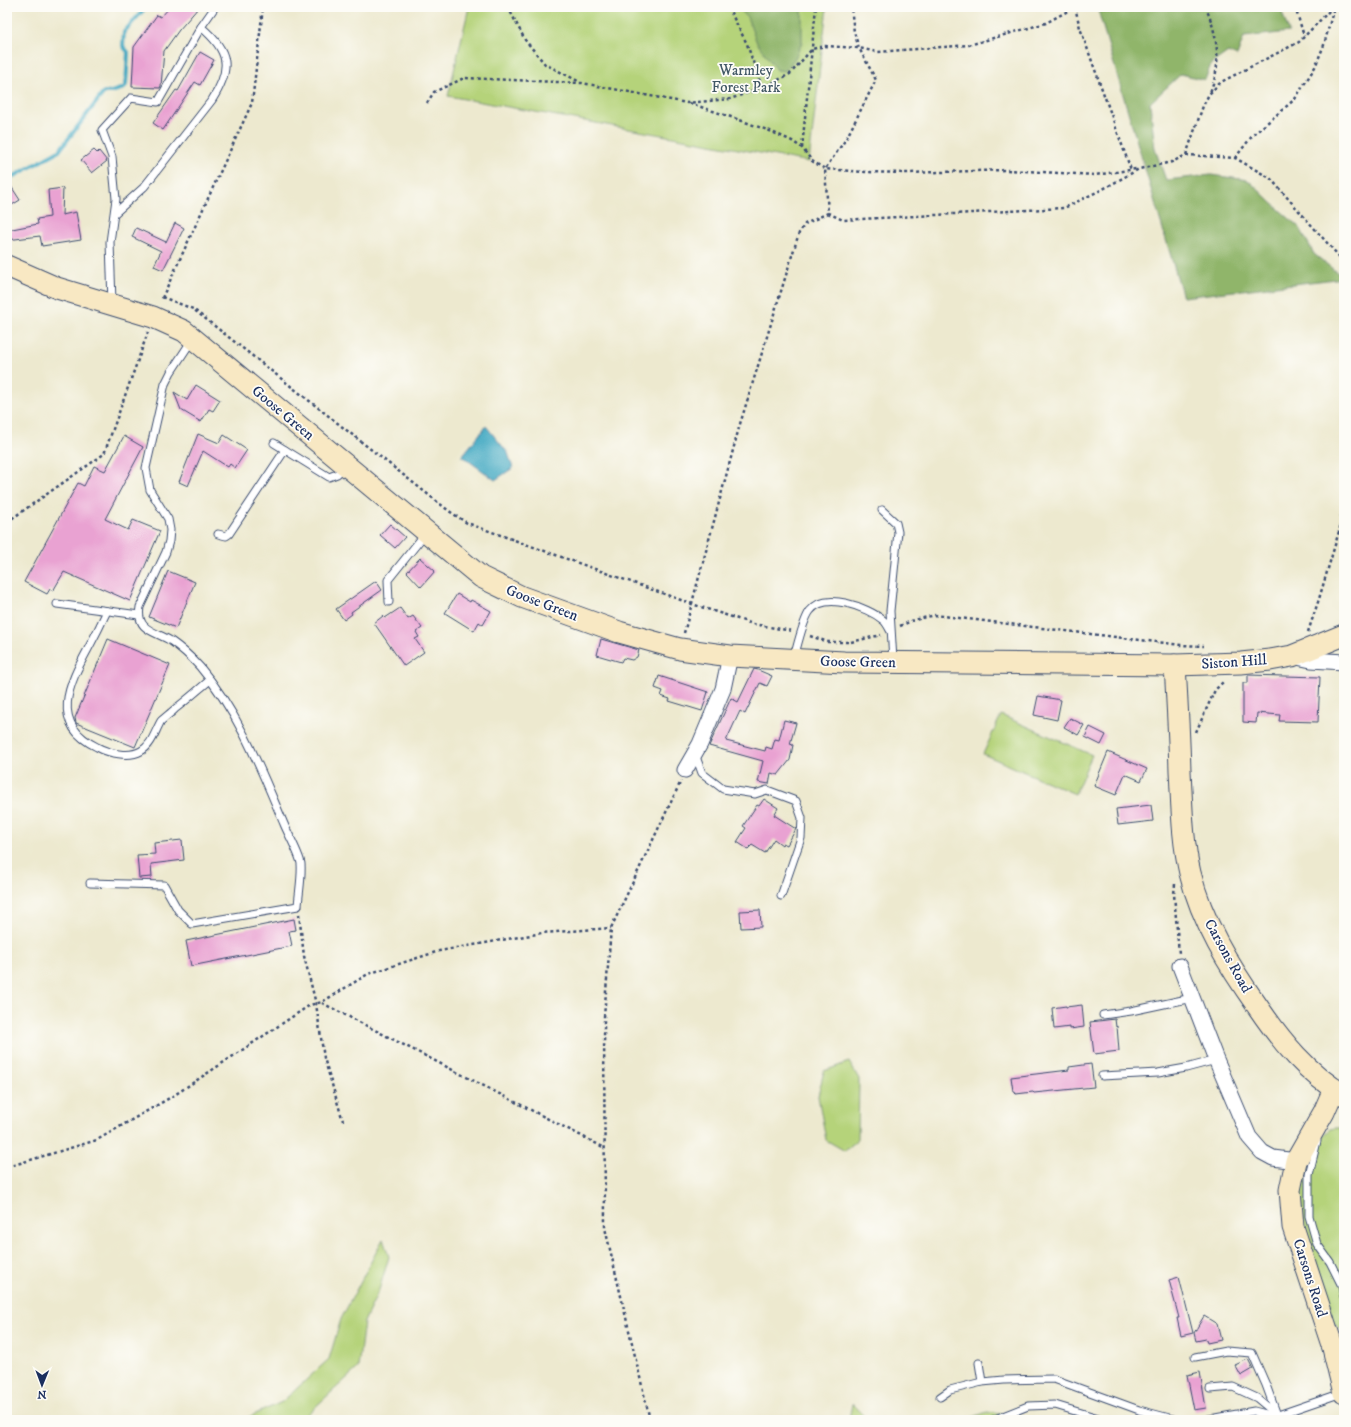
<svg xmlns="http://www.w3.org/2000/svg" width="1351" height="1427" font-family="'IM FELL DW Pica',serif">
<style>
.green{fill:#b5d37a;stroke:#68816c}
.forest{fill:#90b56a;stroke:#567264}
.water{fill:#42a9c2;stroke:#2e6c90}
.lines{fill:none;stroke-linecap:round;stroke-linejoin:round}
.stream{stroke:#42a9c2;stroke-width:4}
.building{fill:#e9a2d2}
.lane-casing{stroke:#3a4b6f;stroke-width:9}
.street-casing{stroke:#3a4b6f;stroke-width:17}
.secondary-casing{stroke:#3a4b6f;stroke-width:23}
.path{stroke:#3a4b6f;stroke-width:2.5;stroke-dasharray:3 3;stroke-linecap:butt}
.lane{stroke:#fff;stroke-width:7}
.street{stroke:#fff;stroke-width:15}
.secondary{stroke:#f8e8c3;stroke-width:21}
.labels{text-anchor:middle;dominant-baseline:central;stroke-width:3.5;stroke-linejoin:round;paint-order:stroke}
.park-label{font-size:15px;fill:#425865;stroke:#fdfcf7}
.street-label{font-size:15px;fill:#1b2f5e;stroke:#fdfcf7}
</style>
<rect width="100%" height="100%" fill="#fdfcf7"/>
<filter id="ink" filterUnits="userSpaceOnUse"><feTurbulence type="fractalNoise" baseFrequency=".025" numOctaves="2"/><feDisplacementMap in="SourceGraphic" scale="8" xChannelSelector="R" yChannelSelector="G"/><feConvolveMatrix kernelMatrix="1 2 1 2 8 2 1 2 1" color-interpolation-filters="sRGB"/></filter>
<filter id="wash" filterUnits="userSpaceOnUse"><feTurbulence type="fractalNoise" baseFrequency=".012" numOctaves="4" result="noise"/><feDisplacementMap in="SourceGraphic" scale="16" xChannelSelector="R" yChannelSelector="G"/><feGaussianBlur stdDeviation="0.9" result="paint"/><feColorMatrix in="noise" values="0 0 0 0 0 0 0 0 0 0 0 0 0 0 0 0 0 1.4 0 .05"/><feComposite in="paint" operator="in"/></filter>
<g filter="url(#wash)">
<rect width="100%" height="100%" fill="#ede9cf"/>
<g class="green">
<polygon points="469,7 827,7 809,162 448,96"/>
<polygon points="1001,715 1092,755 1075,794 983,754"/>
<polygon points="849,1062 859,1079 858,1139 845,1151 826,1140 818,1096 824,1071"/>
<polygon points="1336,1128 1344,1128 1344,1334 1334,1322 1303,1233 1299,1195 1305,1164 1316,1145 1324,1135 1331,1129"/>
<polygon points="383,1239 389,1257 379,1290 364,1322 358,1368 301,1420 242,1420 282,1402 329,1359 341,1319"/>
<polygon points="852,1404 868,1420 849,1420"/>
<polygon points="987,1412 1041,1420 965,1420"/>
</g>
<g class="forest">
<polygon points="737,7 802,7 802,43 795,58 785,71 777,70 757,43 747,17"/>
<polygon points="1097,7 1280,7 1289,32 1244,37 1237,56 1228,52 1211,64 1205,80 1181,74 1150,103 1155,149 1166,180 1211,175 1248,180 1272,203 1300,228 1314,254 1344,278 1183,297"/>
</g>
<polygon class="water" points="486,426 508,453 513,468 495,480 462,456"/>
<g class="lines">
<polyline class="stream" points="7,180 59,151 104,92 111,92 124,88 126,85 128,52 123,46 124,32 146,7"/>
</g>
<g id="blocks">
<g class="building">
<polygon points="170,7 199,7 179,30 164,51 161,86 160,88 132,87 134,47 157,15 161,17"/>
<polygon points="200,52 214,60 200,85 195,82 163,130 153,123 176,90 178,91"/>
<polygon points="94,150 97,153 99,151 107,161 92,173 81,160"/>
<polygon points="7,180 20,200 7,208"/>
<polygon points="63,188 62,215 76,212 81,240 42,246 40,236 7,240 7,230 38,224 37,219 50,217 48,190"/>
<polygon points="175,223 184,228 163,270 154,266 161,251 132,237 136,228 166,242"/>
<polygon points="196,385 220,400 213,411 209,409 201,422 181,410 174,392 187,400"/>
<polygon points="198,434 219,443 224,435 247,450 235,468 230,464 228,467 203,451 188,486 179,482"/>
<polygon points="124,436 143,447 105,519 128,530 133,520 160,531 130,601 64,572 53,591 50,589 47,594 24,582 78,483 84,486 94,466 105,471"/>
<polygon points="390,524 405,537 395,548 380,535"/>
<polygon points="420,558 435,571 421,587 407,572"/>
<polygon points="168,571 195,582 176,628 149,617"/>
<polygon points="376,581 382,590 351,612 352,614 344,620 336,609"/>
<polygon points="457,594 470,602 471,600 491,611 483,625 479,622 474,631 445,613"/>
<polygon points="400,608 408,619 413,616 422,628 416,632 419,637 415,639 424,652 404,666 374,623 383,616 385,618"/>
<polygon points="108,639 170,665 135,747 76,723 75,718"/>
<polygon points="601,639 639,650 637,657 632,660 623,658 621,662 597,655"/>
<polygon points="754,669 758,670 772,676 767,686 760,683 745,714 740,711 726,741 765,751 766,747 772,749 775,739 779,740 784,720 796,723 790,744 793,745 790,760 778,775 771,773 769,784 758,782 763,761 709,746 731,698 738,702"/>
<polygon points="1248,675 1320,677 1318,722 1279,721 1280,715 1257,713 1256,723 1243,722 1243,683 1248,683"/>
<polygon points="659,676 708,692 702,711 669,701 670,699 661,696 663,691 655,688"/>
<polygon points="1038,696 1061,700 1057,720 1034,715"/>
<polygon points="1070,718 1084,725 1078,735 1064,727"/>
<polygon points="1090,727 1106,735 1101,745 1085,737"/>
<polygon points="1108,752 1147,769 1141,781 1125,774 1116,795 1094,786"/>
<polygon points="764,799 778,808 774,815 796,829 787,845 783,843 782,845 774,839 765,853 752,845 748,849 737,842 746,828 743,826 757,805 759,806"/>
<polygon points="1151,805 1153,821 1118,825 1116,809"/>
<polygon points="182,840 184,860 151,864 152,877 139,878 137,855 155,854 154,843"/>
<polygon points="760,910 761,927 741,928 740,911"/>
<polygon points="294,919 296,930 289,931 292,946 191,966 186,941"/>
<polygon points="1082,1005 1084,1027 1070,1029 1070,1027 1054,1029 1052,1008 1066,1006 1066,1007"/>
<polygon points="1115,1019 1116,1027 1117,1026 1119,1051 1094,1054 1090,1022"/>
<polygon points="1091,1064 1094,1087 1034,1093 1033,1092 1016,1094 1015,1091 1013,1091 1011,1077 1069,1070 1069,1067"/>
<polygon points="1179,1277 1193,1333 1181,1336 1177,1318 1179,1318 1169,1280"/>
<polygon points="1204,1316 1217,1324 1221,1340 1207,1343 1206,1339 1196,1341 1194,1333"/>
<polygon points="1248,1359 1253,1369 1241,1376 1235,1365"/>
<polygon points="1200,1372 1206,1408 1194,1410 1187,1375"/>
</g>
</g>
</g>
<g filter="url(#ink)">
<use href="#blocks" fill-opacity="0" stroke="#3a4b6f" stroke-width="1"/>
<g class="lines">
<defs>
<g id="lane">
<polyline points="201,27 215,7"/>
<path d="M112,303l-2,-61 6,-43 -4,-42 -10,-27 29,-32 27,4 43,-75c29,24 31,42 11,73l-68,87 -30,27"/>
<polyline points="274,443 329,477 337,474 344,467"/>
<polyline points="882,510 896,523 898,532 890,611 893,660"/>
<polyline points="218,534 226,536 229,534 285,450"/>
<polyline points="389,602 388,580 425,534"/>
<polyline points="57,604 139,615"/>
<path d="M107,611c-6,13 -12,25 -19,38 -19,35 -39,75 9,98 11,6 32,11 44,4 11,-6 14,-20 20,-30 4,-4 10,-8 14,-12 12,-9 23,-19 35,-29"/>
<path d="M794,658c3,-11 9,-38 16,-47 15,-20 57,-4 73,9 3,2 5,6 7,10"/>
<polyline points="695,754 702,773 723,789 755,794 767,790 796,801 802,818 801,838 781,896"/>
<path d="M90,883l74,2 14,25 14,14 106,-18c1,-14 4,-29 3,-42 -1,-9 -13,-30 -17,-40 -23,-54 -45,-111 -84,-157 -8,-9 -19,-19 -29,-26 -16,-10 -35,-10 -31,-34l26,-55 3,-11 1,-11 -2,-11 -18,-29 -4,-22 19,-84 6,-12 21,-32"/>
<polyline points="1103,1015 1131,1011 1192,998"/>
<polyline points="1102,1076 1158,1073 1186,1068 1216,1060"/>
<polyline points="1317,1141 1309,1175 1309,1216 1317,1244 1330,1262 1342,1286 1344,1297"/>
<polyline points="1195,1357 1226,1351 1252,1353 1266,1385 1277,1415"/>
<polyline points="979,1363 982,1382 1004,1380 1054,1379 1139,1410 1177,1420"/>
<polyline points="1210,1389 1233,1387 1257,1398 1276,1414"/>
<polyline points="940,1397 950,1390 982,1382"/>
<polyline points="993,1420 1028,1406 1055,1405 1105,1420"/>
<polyline points="1204,1420 1254,1411 1270,1415"/>
<polyline points="1248,1420 1275,1416 1342,1393"/>
</g>
<g id="street">
<polyline points="1292,656 1311,660 1344,662"/>
<polyline points="685,770 700,744 723,689 730,656"/>
<polyline points="1180,966 1215,1057 1249,1137 1262,1152 1273,1158 1296,1161"/>
</g>
<g id="secondary">
<polyline points="7,266 57,288 153,317 184,331 481,577 522,597 619,632 680,649 730,656 844,662 1175,665 1241,663 1270,660 1292,656 1344,635"/>
<path d="M1175,665c2,35 4,70 5,106 2,34 2,68 10,102 12,49 39,93 68,134 23,34 50,67 86,88"/>
<polyline points="1334,1089 1324,1112 1296,1161 1290,1190 1293,1227 1333,1348 1344,1393"/>
</g>
</defs>
<use href="#lane" class="lane-casing"/>
<use href="#street" class="street-casing"/>
<use href="#secondary" class="secondary-casing"/>
<g class="path">
<polyline points="508,7 525,40 545,64 580,82"/>
<polyline points="728,7 747,44 762,88"/>
<polyline points="1075,7 1080,28 1131,170"/>
<path d="M1205,7c9,16 15,46 11,65 -1,7 -4,14 -6,21"/>
<polyline points="1295,7 1304,36"/>
<polyline points="427,103 434,92 464,78 582,83 687,103 730,99 762,88 790,74 812,49 825,46 859,48 877,52 969,45 1046,23 1075,7"/>
<polyline points="689,103 734,118 770,131 792,141 802,148 812,161 825,169 865,172 907,173 1007,170 1095,175 1136,169"/>
<polyline points="802,148 816,7"/>
<polyline points="1186,155 1235,158 1270,178 1344,262"/>
<polyline points="1235,158 1253,135 1295,99 1315,67 1324,45 1334,7"/>
<polyline points="828,213 843,220 1064,208 1103,189 1139,169 1172,162 1186,155 1203,106 1209,94 1221,82 1299,42 1333,7"/>
<polyline points="162,297 193,309 449,511 467,523 692,604 753,624 792,631"/>
<polyline points="162,298 252,103 263,7"/>
<polyline points="7,522 104,454 148,332"/>
<polyline points="900,626 911,621 935,615 1181,645 1204,646"/>
<polyline points="1308,632 1319,599 1340,528 1344,484"/>
<polyline points="684,633 740,424 799,233 805,224 828,213 825,169 846,139 876,80 859,48 854,32 851,7"/>
<polyline points="810,636 828,642 851,642 881,635"/>
<polyline points="1196,732 1215,690 1224,681"/>
<polyline points="1175,884 1174,894 1179,954"/>
<polyline points="299,914 304,956 316,1004 324,1058 343,1121"/>
<polyline points="322,1003 605,1148"/>
<polyline points="7,1167 97,1140 173,1096 310,1005 322,1002 368,974 439,951 542,933 611,928"/>
<polyline points="650,1420 605,1228 604,1017 611,928 681,781"/>
</g>
<use href="#lane" class="lane"/>
<use href="#street" class="street"/>
<use href="#secondary" class="secondary"/>
</g>
</g>
<g class="labels">
<g class="park-label">
<text x="746" y="70">Warmley<tspan x="746" dy="17">Forest Park</tspan></text>
</g>
<g class="street-label">
<text transform="translate(283 413) rotate(40)">Goose Green</text>
<text transform="translate(542 603) rotate(21)">Goose Green</text>
<text transform="translate(858 662) rotate(1)">Goose Green</text>
<text transform="translate(1234 662) rotate(-4)">Siston Hill</text>
<text transform="translate(1228 956) rotate(61)">Carsons Road</text>
<text transform="translate(1310 1278) rotate(72)">Carsons Road</text>
</g>
</g>
<rect width="1351" height="1427" fill="none" stroke="#fdfcf7" stroke-width="24"/>
<g transform="translate(42 1385) rotate(181)" stroke="#fdfcf7" stroke-width="3" paint-order="stroke">
<path d="M0-3L7 15L0 10L-7 15Z" fill="#1b2f5e"/>
<text y="-6" font-size="11" font-weight="bold" text-anchor="middle" fill="#1b2f5e">N</text>
</g>
</svg>
